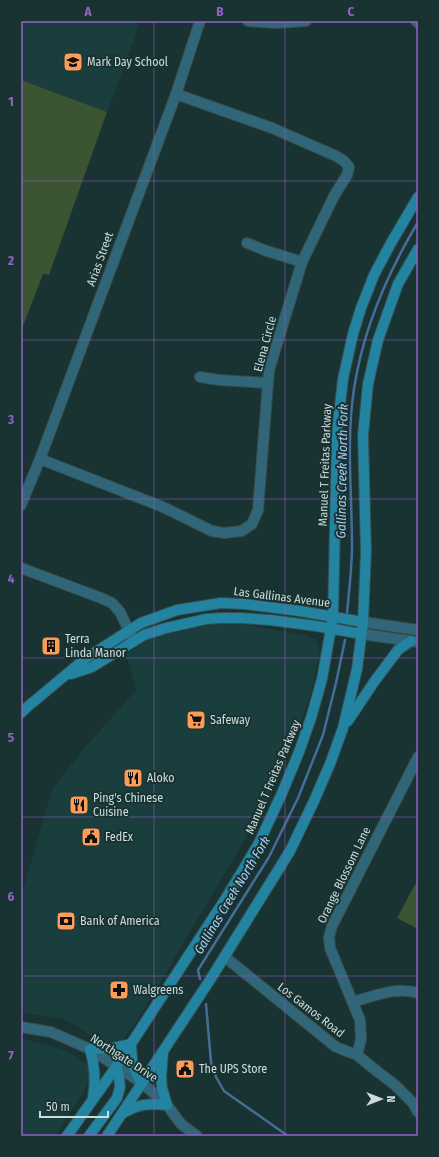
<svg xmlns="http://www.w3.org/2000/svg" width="439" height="1157" font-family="'Fira Sans Condensed',sans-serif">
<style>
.built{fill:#1a3e3d}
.green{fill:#3b5532}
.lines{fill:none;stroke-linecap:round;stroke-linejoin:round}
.stream{stroke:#456d98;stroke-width:2.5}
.minor-casing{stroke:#364d4d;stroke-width:12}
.tertiary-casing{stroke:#364d4d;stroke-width:12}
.secondary-casing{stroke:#364d4d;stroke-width:12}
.minor{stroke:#306678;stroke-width:10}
.tertiary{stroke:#306678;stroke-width:10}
.secondary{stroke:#2284a1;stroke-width:10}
.grid{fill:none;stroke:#9461c7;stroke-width:1;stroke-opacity:0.55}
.labels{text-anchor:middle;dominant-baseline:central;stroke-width:4;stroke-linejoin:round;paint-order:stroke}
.poi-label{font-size:12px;fill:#cddcdb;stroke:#193232;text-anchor:start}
.street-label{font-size:12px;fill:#cddcdb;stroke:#193232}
.water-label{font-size:13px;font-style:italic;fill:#abcff6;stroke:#193232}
.neatline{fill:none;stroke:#9461c7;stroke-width:1.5}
.grid-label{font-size:13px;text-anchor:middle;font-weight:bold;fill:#9461c7}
</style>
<rect width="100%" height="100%" fill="#193232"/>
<g class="built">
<polygon points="21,21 139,21 133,43 107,112 21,80"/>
<polygon points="207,623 235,623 306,635 315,639 320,650 310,696 292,746 262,816 248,834 139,1018 122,1041 115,1043 102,1045 92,1039 85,1031 61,1018 21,1013 21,896 52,790 81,752 136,690 126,654 146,641 179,628"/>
<polygon points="21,1039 24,1039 67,1051 86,1063 90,1075 86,1088 55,1136 21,1136"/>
</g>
<g class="green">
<polygon points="21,80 107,112 49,275 43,274 21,331"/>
<polygon points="418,879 418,929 397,918"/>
</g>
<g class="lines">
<g class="stream">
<path d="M347,613c2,-22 5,-45 5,-67 0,-52 -6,-105 2,-157 9,-60 33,-115 64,-167"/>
<polyline points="200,979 198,970 269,857 298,798 323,735 336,683 345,640"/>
<polyline points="206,1004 211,1062 216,1077 224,1091 288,1136"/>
</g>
<defs>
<g id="minor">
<polyline points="248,21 277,23 306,21"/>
<polyline points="416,21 418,23"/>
<polyline points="247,243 264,250 302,262"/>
<polyline points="200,377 219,380 268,383"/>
<polyline points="40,459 163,507 212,531 224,533 242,531 252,524 258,510 269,370 302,262 334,196 347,175 349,167 344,161 336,156 272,128 176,94"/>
<polyline points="21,505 40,459 176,94 200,21"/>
<polyline points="21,568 101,598 112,603 120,612 134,641"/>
<polyline points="225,957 336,1047 357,1055 378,1072 395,1085 413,1103 418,1112"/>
<path d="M353,1002c22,-6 43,-16 65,-9"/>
<polyline points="357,1055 361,1039 360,1020 330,948 329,937 332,926 418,757"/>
<polyline points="142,1083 167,1105 181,1124 197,1136"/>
</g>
<g id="tertiary">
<polyline points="363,622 418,630"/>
<polyline points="362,634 418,642"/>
<polyline points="21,1027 51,1032 90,1049 142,1083"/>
</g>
<g id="secondary">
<polyline points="71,674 92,667 144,635 166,628 206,619 222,618 240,618 270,620 316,626 362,634"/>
<polyline points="21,713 26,708 86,658 116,639 141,623 177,610 221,603 244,604 300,611 363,622"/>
<polyline points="348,721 374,682 398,650 411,641"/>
<path d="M131,1044c1,18 1,24 11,39"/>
<path d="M93,1097c3,-17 2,-31 -3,-48l23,-1 18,-4"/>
<path d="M123,1113c17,-9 25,-10 44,-8l-5,-17 -1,-11 2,-24"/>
<polyline points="67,1136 116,1067 226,898 259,843 282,793 299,752 311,718 322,679 333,617 337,432 343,379 353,334 361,308 374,275 391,243 418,197"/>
<polyline points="89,1136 117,1098 120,1087 119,1077 116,1067"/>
<polyline points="107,1136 210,980 290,851 314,801 330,764 343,728 357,669 363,622 366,552 363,435 368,384 378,340 398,284 418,249"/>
</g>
</defs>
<use href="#minor" class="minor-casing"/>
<use href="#tertiary" class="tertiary-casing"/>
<use href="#secondary" class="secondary-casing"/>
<use href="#minor" class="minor"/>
<use href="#tertiary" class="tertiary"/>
<use href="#secondary" class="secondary"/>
</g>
<path class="grid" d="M154,21v1115M285,21v1115M21,181h397M21,340h397M21,499h397M21,658h397M21,817h397M21,976h397"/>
<defs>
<symbol id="school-square" viewBox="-11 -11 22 22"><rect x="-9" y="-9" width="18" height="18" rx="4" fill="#fd9c56" stroke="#193232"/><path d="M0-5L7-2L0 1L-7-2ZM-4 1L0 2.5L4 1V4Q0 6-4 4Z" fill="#111"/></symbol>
<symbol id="building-square" viewBox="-11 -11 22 22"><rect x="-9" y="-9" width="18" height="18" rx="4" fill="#fd9c56" stroke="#193232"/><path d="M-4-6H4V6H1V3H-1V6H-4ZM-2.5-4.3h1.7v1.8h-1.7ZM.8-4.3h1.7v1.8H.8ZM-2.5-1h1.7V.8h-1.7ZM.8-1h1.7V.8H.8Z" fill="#111"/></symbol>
<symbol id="supermarket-square" viewBox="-11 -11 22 22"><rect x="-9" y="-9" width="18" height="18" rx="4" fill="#fd9c56" stroke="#193232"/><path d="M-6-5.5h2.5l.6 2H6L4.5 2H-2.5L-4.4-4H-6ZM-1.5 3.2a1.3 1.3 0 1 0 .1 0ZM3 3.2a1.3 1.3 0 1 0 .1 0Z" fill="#111"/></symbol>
<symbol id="restaurant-square" viewBox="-11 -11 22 22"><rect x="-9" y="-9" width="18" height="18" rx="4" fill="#fd9c56" stroke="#193232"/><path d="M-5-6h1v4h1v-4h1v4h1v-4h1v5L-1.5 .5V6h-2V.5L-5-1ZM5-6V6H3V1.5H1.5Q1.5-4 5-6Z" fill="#111"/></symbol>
<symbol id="civic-square" viewBox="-11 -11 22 22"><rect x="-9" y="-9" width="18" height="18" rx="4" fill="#fd9c56" stroke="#193232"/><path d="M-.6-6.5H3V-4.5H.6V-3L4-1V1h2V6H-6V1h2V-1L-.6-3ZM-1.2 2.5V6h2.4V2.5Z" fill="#111"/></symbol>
<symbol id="bank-square" viewBox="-11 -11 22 22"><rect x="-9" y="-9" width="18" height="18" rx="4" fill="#fd9c56" stroke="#193232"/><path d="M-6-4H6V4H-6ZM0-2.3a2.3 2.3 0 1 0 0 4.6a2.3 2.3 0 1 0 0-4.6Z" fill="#111"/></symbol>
<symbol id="pharmacy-square" viewBox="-11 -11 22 22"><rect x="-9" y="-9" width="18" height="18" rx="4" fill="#fd9c56" stroke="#193232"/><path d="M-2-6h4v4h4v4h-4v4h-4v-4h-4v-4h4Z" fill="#111"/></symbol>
</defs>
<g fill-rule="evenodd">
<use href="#school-square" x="62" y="51" width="22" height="22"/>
<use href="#building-square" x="40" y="635" width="22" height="22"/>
<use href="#supermarket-square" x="185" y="709" width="22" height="22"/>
<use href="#restaurant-square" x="122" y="767" width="22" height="22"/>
<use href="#restaurant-square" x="68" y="794" width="22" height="22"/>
<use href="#civic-square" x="80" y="826" width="22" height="22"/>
<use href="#bank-square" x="55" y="910" width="22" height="22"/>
<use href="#pharmacy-square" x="108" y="979" width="22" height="22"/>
<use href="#civic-square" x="174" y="1058" width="22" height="22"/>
</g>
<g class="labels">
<g class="poi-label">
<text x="87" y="62">Mark Day School</text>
<text x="65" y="639">Terra<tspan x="65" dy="14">Linda Manor</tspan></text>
<text x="210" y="720">Safeway</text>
<text x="147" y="778">Aloko</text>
<text x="93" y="798">Ping's Chinese<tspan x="93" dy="14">Cuisine</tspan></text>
<text x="105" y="837">FedEx</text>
<text x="80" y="921">Bank of America</text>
<text x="133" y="990">Walgreens</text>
<text x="199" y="1069">The UPS Store</text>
</g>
<g class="street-label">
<text transform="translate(100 259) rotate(-70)">Arias Street</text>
<text transform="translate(265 344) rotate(-75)">Elena Circle</text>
<text transform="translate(325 465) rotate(-88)">Manuel T Freitas Parkway</text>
<text transform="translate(282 597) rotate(7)">Las Gallinas Avenue</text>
<text transform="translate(273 777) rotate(-67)">Manuel T Freitas Parkway</text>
<text transform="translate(344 875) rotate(-64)">Orange Blossom Lane</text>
<text transform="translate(311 1010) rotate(38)">Los Gamos Road</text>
<text transform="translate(124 1058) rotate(33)">Northgate Drive</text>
</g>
<g class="water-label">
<text transform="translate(342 471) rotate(-89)">Gallinas Creek North Fork</text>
<text transform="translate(232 895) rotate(-59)">Gallinas Creek North Fork</text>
</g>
</g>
<rect width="439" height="1157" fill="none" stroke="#193232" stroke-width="44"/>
<g transform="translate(381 1099) rotate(90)" stroke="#193232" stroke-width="3" paint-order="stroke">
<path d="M0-3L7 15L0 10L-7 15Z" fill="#cddcdb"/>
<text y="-6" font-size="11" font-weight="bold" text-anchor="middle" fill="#cddcdb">N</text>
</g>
<path d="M40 1111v6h68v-6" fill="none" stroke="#cddcdb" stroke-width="2"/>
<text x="46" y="1111" font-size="12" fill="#cddcdb" stroke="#193232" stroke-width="3" paint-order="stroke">50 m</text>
<rect x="22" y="22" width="395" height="1113" class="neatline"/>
<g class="grid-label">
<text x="88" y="16">A</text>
<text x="220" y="16">B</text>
<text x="351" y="16">C</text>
<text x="11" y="106">1</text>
<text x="11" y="265">2</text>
<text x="11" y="424">3</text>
<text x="11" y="583">4</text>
<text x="11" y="742">5</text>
<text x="11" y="901">6</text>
<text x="11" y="1060">7</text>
</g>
</svg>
